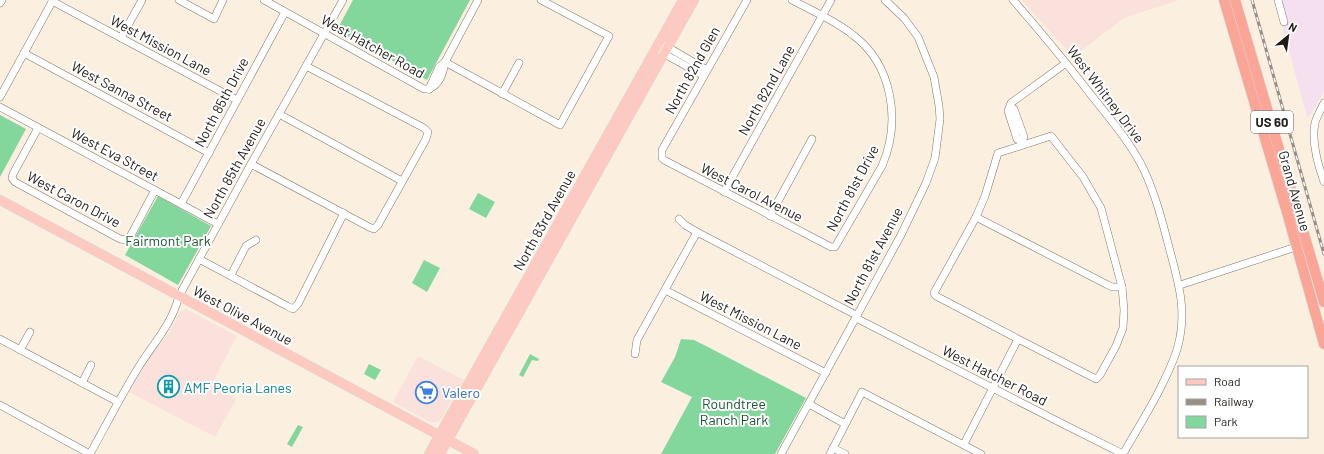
<svg xmlns="http://www.w3.org/2000/svg" width="1324" height="454" font-family="Barlow,sans-serif">
<style>
.commercial{fill:#fbe1db}
.industrial{fill:#f5e0ef}
.green{fill:#84d79c}
.lines{fill:none;stroke-linecap:round;stroke-linejoin:round}
.minor-casing{stroke:#817769;stroke-width:8}
.major-casing{stroke:#d7d6d5;stroke-width:10}
.highway-casing{stroke:#d7d6d5;stroke-width:11}
.minor{stroke:#fff;stroke-width:7}
.major{stroke:#fdc9c1;stroke-width:9}
.highway{stroke:#fba597;stroke-width:10}
.rail-casing{stroke:#978e84;stroke-width:3}
.rail{stroke:#fff;stroke-width:1.5;stroke-dasharray:4.5;stroke-linecap:butt}
.labels{text-anchor:middle;dominant-baseline:central;stroke-width:4;stroke-linejoin:round;paint-order:stroke}
.shield{fill:#fff;stroke:#635f5c;stroke-width:1}
.shield-label{font-size:13px;font-weight:bold;fill:#201b16}
.street-label{font-size:14px;fill:#201b16;stroke:#fff}
.park-label{font-size:14px;fill:#18562f;stroke:#fff}
.culture-label{font-size:14px;fill:#0d838f;stroke:#fff;text-anchor:start}
.shop-label{font-size:14px;fill:#366cbe;stroke:#fff;text-anchor:start}
</style>
<rect width="100%" height="100%" fill="#fbefe0"/>
<g class="commercial">
<polygon points="1022,0 1179,0 1124,18 1073,57"/>
<polygon points="186,309 237,336 211,385 236,399 215,437 129,392 150,354 168,334 180,312"/>
<polygon points="418,356 464,380 441,419 435,423 430,422 393,402"/>
</g>
<polygon class="industrial" points="1275,0 1324,0 1324,91 1309,117 1307,116"/>
<g class="green">
<polygon points="353,0 470,0 427,80 337,30"/>
<polygon points="0,115 26,129 0,177"/>
<polygon points="478,193 495,202 486,218 469,209"/>
<polygon points="158,196 211,226 178,285 125,255"/>
<polygon points="424,260 440,268 427,292 412,283"/>
<polygon points="681,339 694,340 706,346 806,398 775,454 661,454 692,397 661,382 675,357"/>
<polygon points="530,354 539,359 538,361 532,360 523,377 519,375"/>
<polygon points="369,364 381,370 375,380 364,374"/>
<polygon points="298,425 303,427 292,447 287,444"/>
</g>
<g class="lines">
<defs>
<g id="minor">
<polyline points="179,0 214,19 223,0"/>
<polyline points="264,0 424,89 429,89"/>
<path d="M747,0l-85,150v8l2,2 167,87h4l47,-81c19,-44 11,-101 -29,-131 -18,-15 -41,-24 -61,-35"/>
<path d="M1013,0c26,30 51,60 75,91 20,26 42,50 56,79 12,26 19,54 26,81 9,33 17,61 8,95 -4,16 -12,30 -19,45 -11,21 -24,42 -36,63"/>
<polyline points="1278,0 1284,22"/>
<polyline points="52,1 237,100"/>
<polyline points="0,3 2,0"/>
<polyline points="121,38 142,0"/>
<polyline points="664,45 707,70"/>
<polyline points="661,52 704,76"/>
<polyline points="24,53 209,153"/>
<polyline points="445,62 560,125 609,36 541,0"/>
<path d="M429,89c11,-5 14,-15 16,-27l33,-62"/>
<polyline points="429,89 439,67 445,62"/>
<polyline points="502,94 519,63"/>
<polyline points="0,97 53,0"/>
<path d="M1324,103c-3,6 -7,13 -9,20 -4,19 3,42 9,59"/>
<polyline points="1010,106 1014,109 1024,137 1022,141 1017,139 1008,111 1011,103 1066,63"/>
<polyline points="0,107 218,224"/>
<polyline points="279,114 402,181"/>
<polyline points="38,128 13,174 12,178 15,182 120,239 127,240 130,237 155,190"/>
<polyline points="251,164 369,227 374,229 378,225 426,139 428,132 424,128 306,66"/>
<polyline points="724,192 831,0"/>
<polyline points="181,204 285,12"/>
<polyline points="770,216 812,139"/>
<polyline points="976,217 1104,283 1112,287 1122,287"/>
<polyline points="679,219 685,225 697,232 856,315"/>
<polyline points="199,259 287,306 293,309 298,304 344,213"/>
<polyline points="231,275 246,246 256,240"/>
<polyline points="1180,285 1296,247"/>
<polyline points="665,290 826,373"/>
<polyline points="856,318 1063,424 1123,454"/>
<polyline points="0,339 118,402"/>
<polyline points="20,350 30,332"/>
<polyline points="635,354 637,340 697,232"/>
<polyline points="82,383 91,365"/>
<polyline points="809,404 845,424"/>
<polyline points="0,405 90,454"/>
<polyline points="964,444 1018,339 936,296 934,293 976,217 985,196 998,153 1051,136 1083,177 1101,208 1122,287 1124,310 1123,328 1116,346 1100,375 1096,379 1018,339"/>
<polyline points="833,448 845,454"/>
<path d="M90,454c16,-29 31,-58 48,-86 15,-24 34,-44 41,-72l72,-132 92,-164"/>
<polyline points="781,454 901,235 926,183 935,158 940,119 939,106 934,77 918,37 904,18 885,0"/>
<polyline points="830,454 862,392 981,454"/>
</g>
<g id="major">
<polyline points="0,200 474,454"/>
<polyline points="429,454 683,0"/>
<polyline points="440,454 694,0"/>
</g>
<g id="highway">
<polyline points="1224,0 1288,216 1324,344"/>
<polyline points="1235,0 1324,302"/>
</g>
</defs>
<use href="#minor" class="minor-casing"/>
<use href="#major" class="major-casing"/>
<use href="#highway" class="highway-casing"/>
<use href="#minor" class="minor"/>
<use href="#major" class="major"/>
<use href="#highway" class="highway"/>
<defs>
<polyline id="rail" points="1252,0 1324,254"/>
</defs>
<use href="#rail" class="rail-casing"/>
<use href="#rail" class="rail"/>
</g>
<defs>
<symbol id="building-ring" viewBox="-11 -11 22 22"><circle r="9.5" fill="#fff" stroke="#0f9aa8" stroke-width="1.5"/><path d="M-4-6H4V6H1V3H-1V6H-4ZM-2.5-4.3h1.7v1.8h-1.7ZM.8-4.3h1.7v1.8H.8ZM-2.5-1h1.7V.8h-1.7ZM.8-1h1.7V.8H.8Z" fill="#0f9aa8"/></symbol>
<symbol id="supermarket-ring" viewBox="-11 -11 22 22"><circle r="9.5" fill="#fff" stroke="#3f7fe0" stroke-width="1.5"/><path d="M-6-5.5h2.5l.6 2H6L4.5 2H-2.5L-4.4-4H-6ZM-1.5 3.2a1.3 1.3 0 1 0 .1 0ZM3 3.2a1.3 1.3 0 1 0 .1 0Z" fill="#3f7fe0"/></symbol>
</defs>
<g fill-rule="evenodd">
<use href="#building-ring" x="156" y="374" width="25" height="25"/>
<use href="#supermarket-ring" x="414" y="380" width="25" height="25"/>
</g>
<g class="labels">
<rect class="shield" x="1251" y="111" width="42" height="22" rx="3"/>
<g class="shield-label">
<text x="1272" y="122">US 60</text>
</g>
<g class="street-label">
<text transform="translate(161 45) rotate(28)">West Mission Lane</text>
<text transform="translate(373 46) rotate(29)">West Hatcher Road</text>
<text transform="translate(692 70) rotate(-61)">North 82nd Glen</text>
<text transform="translate(766 90) rotate(-61)">North 82nd Lane</text>
<text transform="translate(122 91) rotate(28)">West Sanna Street</text>
<text transform="translate(1106 94) rotate(53)">West Whitney Drive</text>
<text transform="translate(221 102) rotate(-62)">North 85th Drive</text>
<text transform="translate(115 154) rotate(28)">West Eva Street</text>
<text transform="translate(234 168) rotate(-61)">North 85th Avenue</text>
<text transform="translate(852 188) rotate(-62)">North 81st Drive</text>
<text transform="translate(1295 191) rotate(74)">Grand Avenue</text>
<text transform="translate(752 192) rotate(27)">West Carol Avenue</text>
<text transform="translate(74 199) rotate(28)">West Caron Drive</text>
<text transform="translate(544 220) rotate(-61)">North 83rd Avenue</text>
<text transform="translate(873 256) rotate(-62)">North 81st Avenue</text>
<text transform="translate(243 315) rotate(28)">West Olive Avenue</text>
<text transform="translate(751 320) rotate(27)">West Mission Lane</text>
<text transform="translate(995 375) rotate(27)">West Hatcher Road</text>
</g>
<g class="park-label">
<text x="168" y="240">Fairmont Park</text>
<text x="734" y="403">Roundtree<tspan x="734" dy="16">Ranch Park</tspan></text>
</g>
<g class="culture-label">
<text x="184" y="387">AMF Peoria Lanes</text>
</g>
<g class="shop-label">
<text x="442" y="392">Valero</text>
</g>
</g>
<rect x="1178" y="366" width="130" height="72" fill="#ffffff" stroke="#a6a4a2"/>
<rect x="1186" y="379" width="20" height="6" fill="#fdc9c1" stroke="#a6a4a2"/>
<text x="1214" y="386" font-size="12" fill="#201b16">Road</text>
<rect x="1186" y="399" width="20" height="6" fill="#978e84" stroke="#a6a4a2"/>
<text x="1214" y="406" font-size="12" fill="#201b16">Railway</text>
<rect x="1186" y="416" width="20" height="12" fill="#84d79c" stroke="#a6a4a2"/>
<text x="1214" y="426" font-size="12" fill="#201b16">Park</text>
<g transform="translate(1288 36) rotate(29)" stroke="#ffffff" stroke-width="3" paint-order="stroke">
<path d="M0-3L7 15L0 10L-7 15Z" fill="#201b16"/>
<text y="-6" font-size="11" font-weight="bold" text-anchor="middle" fill="#201b16">N</text>
</g>
</svg>
